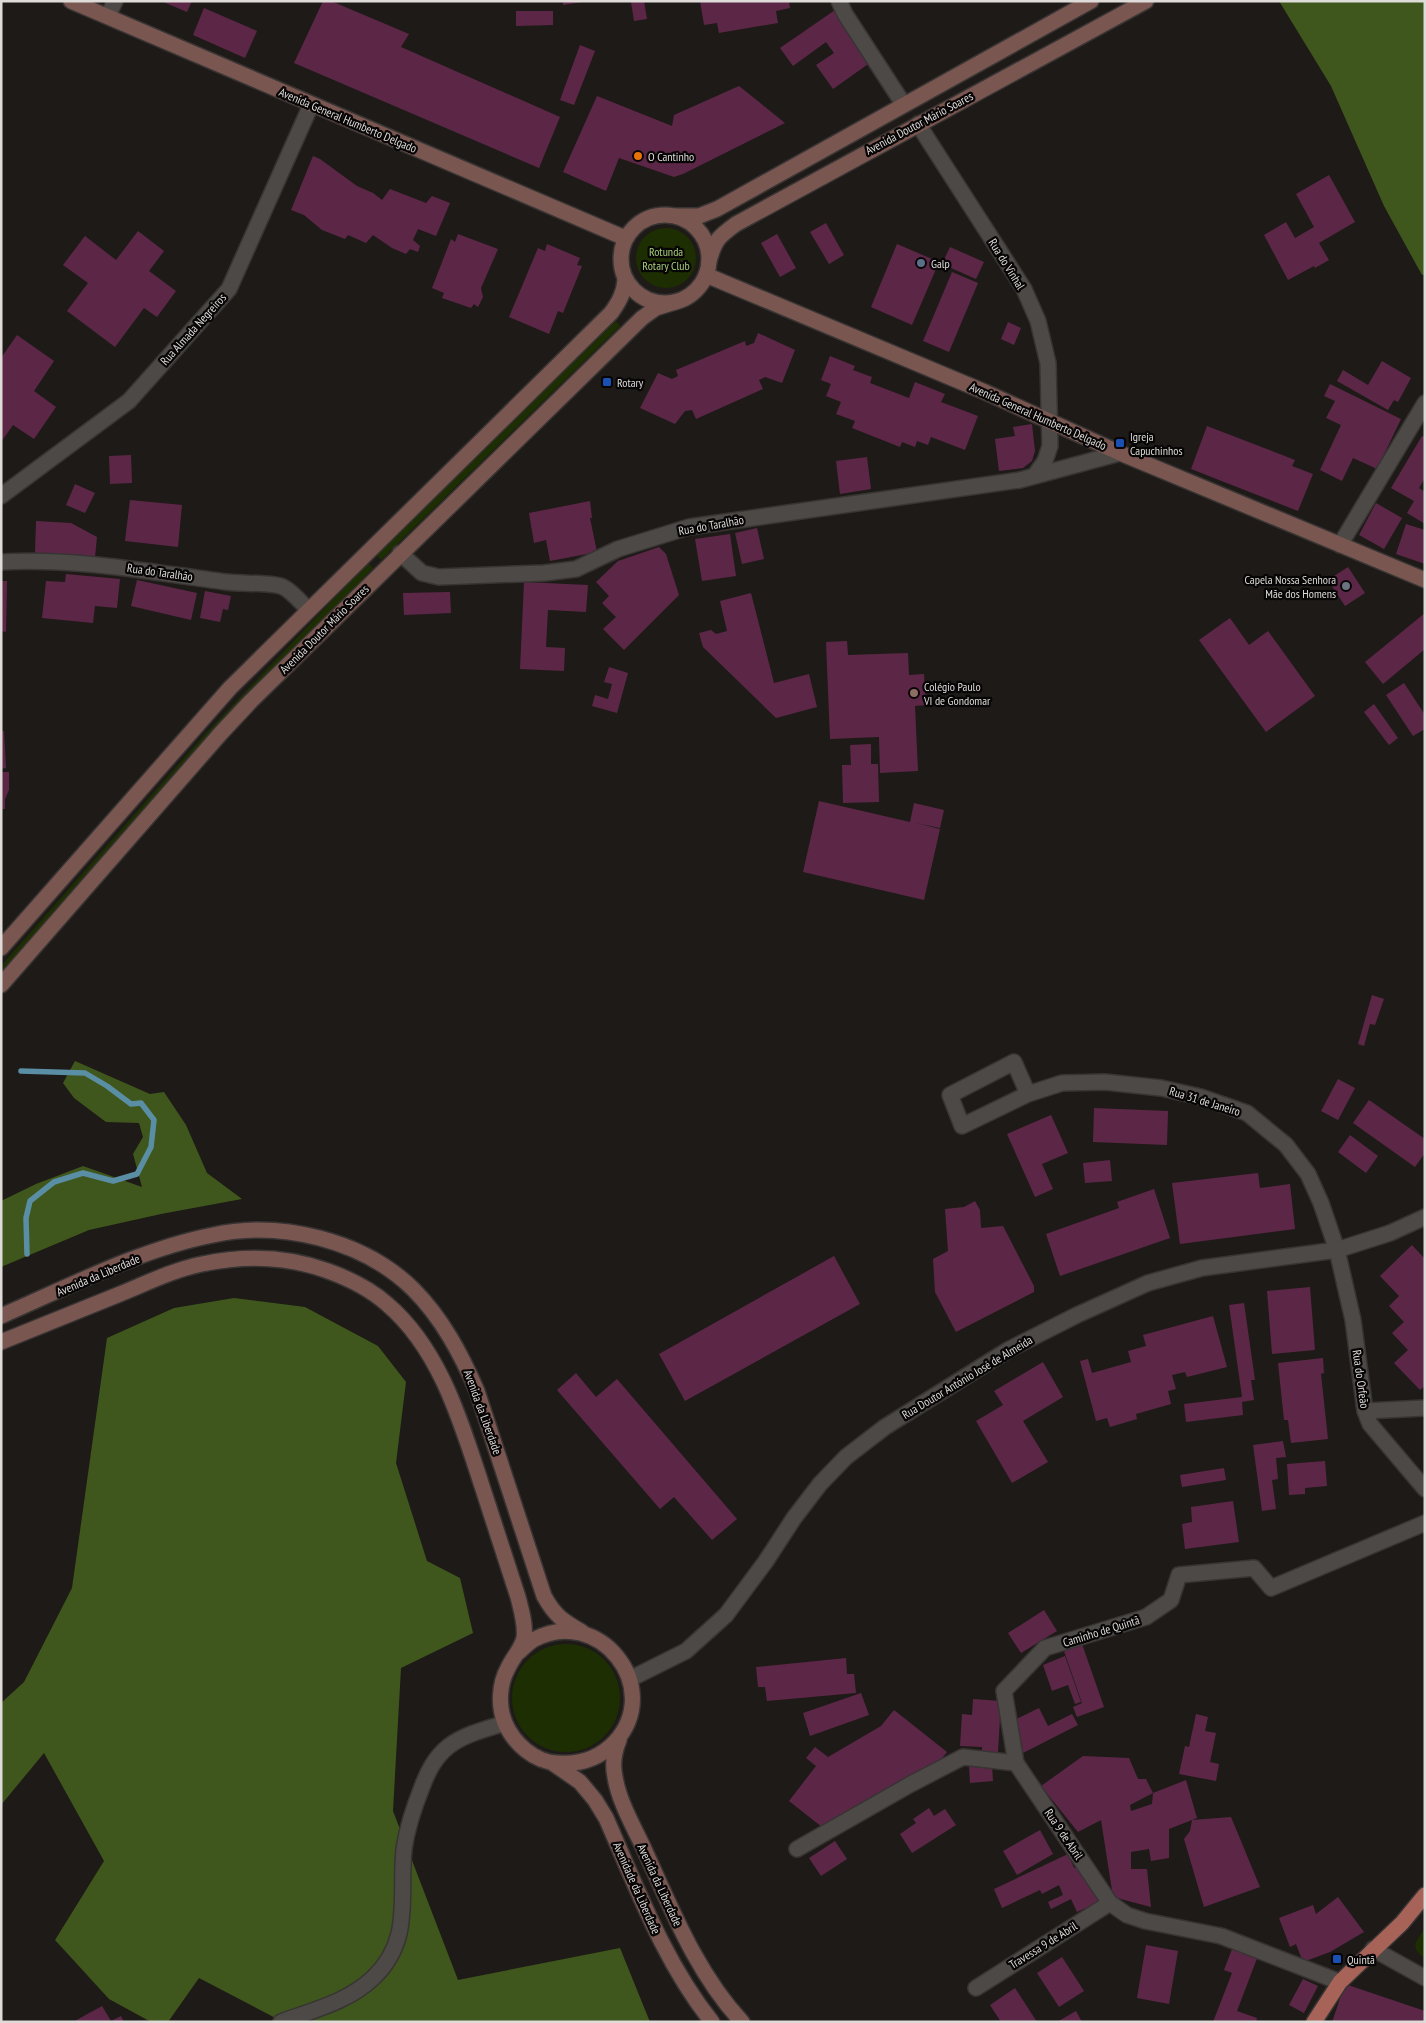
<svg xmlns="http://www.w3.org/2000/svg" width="1426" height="2023" font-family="'PT Sans Narrow',sans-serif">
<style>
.green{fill:#1d2e02}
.forest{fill:#3f571c}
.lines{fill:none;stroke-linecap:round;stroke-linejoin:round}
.stream{stroke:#5a8ea4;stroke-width:5.5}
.building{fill:#5c2747}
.street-casing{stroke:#373433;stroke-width:18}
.secondary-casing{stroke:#373433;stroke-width:18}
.primary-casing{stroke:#373433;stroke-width:18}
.street{stroke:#4d4946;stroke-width:15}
.secondary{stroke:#7a5650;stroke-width:15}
.primary{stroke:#a86359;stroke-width:15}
.food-dot{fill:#e8710a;stroke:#070505;stroke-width:2}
.service-dot{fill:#5c6f8a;stroke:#070505;stroke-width:2}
.transit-dot{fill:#1a4fb4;stroke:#070505;stroke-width:2}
.worship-dot{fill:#6b7280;stroke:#070505;stroke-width:2}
.education-dot{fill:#8d6e63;stroke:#070505;stroke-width:2}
.labels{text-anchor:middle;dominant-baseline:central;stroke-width:4.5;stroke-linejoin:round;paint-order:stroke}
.street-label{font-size:12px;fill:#dedbd9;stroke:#070505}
.poi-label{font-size:12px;fill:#dedbd9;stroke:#070505;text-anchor:start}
.park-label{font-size:12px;fill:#a7cd78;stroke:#070505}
</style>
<rect width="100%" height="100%" fill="#1e1a17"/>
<g class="green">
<circle cx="666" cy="258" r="30"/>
<polygon points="616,321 620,326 381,560 377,555"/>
<polygon points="368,563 373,568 210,738 1,976 1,966 206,733"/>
<circle cx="566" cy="1698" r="54"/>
<path d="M1425,1929v29c-16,-9 -9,-18 0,-29z"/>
</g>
<g class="forest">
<polygon points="1279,1 1425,1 1425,274 1422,275 1384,206 1331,86"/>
<polygon points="75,1061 150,1094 164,1092 186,1125 207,1173 242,1199 161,1214 89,1230 1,1267 1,1201 36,1184 83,1166 142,1187 133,1154 143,1137 139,1123 106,1122 74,1098 63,1083"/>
<polygon points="234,1298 305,1307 378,1346 406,1382 396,1463 427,1561 460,1578 473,1633 401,1668 393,1811 458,1980 620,1948 650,2022 283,2022 199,1978 168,2022 151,2022 109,1999 55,1940 104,1861 44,1753 1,1805 1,1703 24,1682 72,1588 107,1338 174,1308"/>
</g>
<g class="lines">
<polyline class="stream" points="21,1071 85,1073 107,1086 131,1104 141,1103 154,1120 151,1147 137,1174 113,1181 83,1173 54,1182 30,1201 26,1218 27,1254"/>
</g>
<g class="building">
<polygon points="161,1 192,1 187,12"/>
<polygon points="323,1 331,1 409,34 401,47 560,117 539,168 294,63"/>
<polygon points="563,1 583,1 583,2 563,5"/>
<polygon points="644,1 647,19 634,21 631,2"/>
<polygon points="700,1 789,1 790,8 776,11 778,23 719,33 717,23 704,25"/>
<polygon points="204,8 257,31 245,58 193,35"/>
<polygon points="835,10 871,62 833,89 816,65 834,53 826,42 793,66 780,48"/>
<polygon points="516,11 553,11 553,25 516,26"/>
<polygon points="580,45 595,51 574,105 560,100"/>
<polygon points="739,86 785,123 683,174 674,177 619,158 606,191 563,172 597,96 672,126 674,115"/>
<polygon points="313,156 320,159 357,186 373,193 382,200 390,189 426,203 432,196 450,203 436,236 418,229 413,240 420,246 418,252 410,249 406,254 392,248 373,235 366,243 348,235 345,239 322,230 304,215 291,210"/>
<polygon points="1329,175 1355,222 1319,243 1329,260 1315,268 1314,266 1288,280 1264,235 1286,222 1295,238 1314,227 1296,194"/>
<polygon points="826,223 844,255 829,264 810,232"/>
<polygon points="138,231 164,251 149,271 176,291 157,317 144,308 115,347 67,311 88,283 63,265 85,236 116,260"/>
<polygon points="458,234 498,249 481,288 483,297 478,307 474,304 471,308 442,298 444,293 432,288 451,239 455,242"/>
<polygon points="777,234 796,268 780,277 761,243"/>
<polygon points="547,244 580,258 577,265 582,266 563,313 558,311 549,334 509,317 538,248 545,251"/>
<polygon points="897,244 939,262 912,325 871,307"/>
<polygon points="950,247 984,262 976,279 942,264"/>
<polygon points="952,272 978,283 949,352 923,341"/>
<polygon points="1008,322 1021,328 1014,345 1001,339"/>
<polygon points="758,333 795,350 782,383 765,377 759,380 763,389 696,419 692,410 685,411 675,424 640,408 658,373 672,379 678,376 676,370 745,341 746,346 754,343"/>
<polygon points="17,335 54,361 34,391 56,407 34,439 13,425 1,442 1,358"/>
<polygon points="830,356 855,366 853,370 872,377 870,383 909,398 915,382 945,394 941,402 978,416 965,450 931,437 928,445 917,441 915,447 902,442 900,447 852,428 855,421 836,414 841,402 826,396 831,384 821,380"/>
<polygon points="1382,361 1411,378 1398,402 1394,400 1388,410 1337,381 1343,370 1368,385"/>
<polygon points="1330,384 1401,419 1377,469 1353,458 1342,481 1320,470 1341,425 1326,418 1335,401 1324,396"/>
<polygon points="1032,424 1035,451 1032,461 1023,468 999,471 995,439 1015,436 1013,427"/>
<polygon points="1207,426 1295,460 1292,466 1313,474 1298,511 1191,469"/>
<polygon points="1422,436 1425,437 1425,478 1419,488 1425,492 1425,524 1407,513 1414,501 1391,488"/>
<polygon points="131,455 132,483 110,484 109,456"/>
<polygon points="867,457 871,489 840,494 836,461"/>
<polygon points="75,484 95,493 85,513 66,505"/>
<polygon points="130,500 182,505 178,547 125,541"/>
<polygon points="590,501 592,518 590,518 597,552 550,561 546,540 534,543 529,513"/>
<polygon points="1376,503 1402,518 1384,549 1359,535"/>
<polygon points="36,521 71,523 97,537 95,557 35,554"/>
<polygon points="1406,524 1425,530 1425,564 1396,554"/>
<polygon points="757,528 764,559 742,564 735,533"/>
<polygon points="730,534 736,576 702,581 695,539"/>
<polygon points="659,547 666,554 679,595 624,650 603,629 616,617 602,603 609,596 596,582 618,561"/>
<polygon points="1348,567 1365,593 1345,606 1328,580"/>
<polygon points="66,574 120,579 117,608 95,606 93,623 42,618 46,581 65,582"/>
<polygon points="137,580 197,593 191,620 131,606"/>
<polygon points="1,581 7,581 6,632 1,631"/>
<polygon points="524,582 588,585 586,612 548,610 546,647 565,648 564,671 520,669"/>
<polygon points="205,591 231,596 228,610 223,609 220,622 200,618"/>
<polygon points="450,592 451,613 404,615 403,593"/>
<polygon points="751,593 774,683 809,674 817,707 776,718 703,647 699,633 711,630 716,634 727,631 720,601"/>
<polygon points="1425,613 1425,649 1383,684 1365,662"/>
<polygon points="1230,618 1249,645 1268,631 1315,696 1266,732 1199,640"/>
<polygon points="847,641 848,655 908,653 909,675 924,674 926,705 915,706 918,771 880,773 879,737 830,739 826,642"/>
<polygon points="609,667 628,673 617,713 592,706 595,695 608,699 612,684 604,682"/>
<polygon points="1404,683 1425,715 1425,729 1413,736 1386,695"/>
<polygon points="1374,704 1398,738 1389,745 1364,712"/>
<polygon points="1,731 4,731 6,768 1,769"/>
<polygon points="871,744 871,764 878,764 879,802 843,803 842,765 851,765 850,745"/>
<polygon points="1,772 9,772 9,790 5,799 5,809 1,809"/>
<polygon points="819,801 910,822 914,803 944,810 940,828 916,823 940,829 924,900 803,872"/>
<polygon points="1372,995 1384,999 1375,1025 1370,1024 1364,1046 1358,1044"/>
<polygon points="1338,1079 1355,1088 1338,1120 1321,1111"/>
<polygon points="1369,1100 1425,1139 1425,1153 1415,1167 1353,1123"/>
<polygon points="1094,1108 1168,1111 1167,1145 1093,1142"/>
<polygon points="1051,1115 1068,1153 1042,1164 1053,1189 1035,1197 1007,1134"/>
<polygon points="1350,1135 1378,1156 1366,1173 1338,1152"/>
<polygon points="1110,1160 1112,1181 1085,1183 1083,1163"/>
<polygon points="1258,1173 1260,1188 1290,1184 1295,1229 1180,1244 1172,1183"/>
<polygon points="1154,1189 1170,1238 1060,1276 1046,1234 1119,1208 1117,1202"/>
<polygon points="975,1201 980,1210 981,1228 1003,1226 1034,1286 1034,1292 956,1332 935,1292 933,1259 948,1251 945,1209 964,1207"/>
<polygon points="1412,1245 1425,1259 1425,1386 1420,1390 1394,1363 1408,1350 1392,1333 1404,1322 1389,1306 1399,1296 1380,1276"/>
<polygon points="834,1256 860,1304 685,1401 659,1354"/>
<polygon points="1310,1287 1315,1350 1272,1354 1267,1291"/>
<polygon points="1244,1303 1255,1380 1251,1380 1254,1400 1242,1402 1243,1415 1186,1422 1184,1404 1242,1397 1229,1305"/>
<polygon points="1213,1316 1227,1367 1187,1377 1185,1372 1172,1375 1176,1389 1168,1391 1171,1404 1136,1414 1137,1419 1110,1427 1107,1418 1096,1421 1080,1361 1088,1359 1092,1373 1131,1362 1128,1351 1146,1346 1143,1335"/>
<polygon points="1323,1358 1324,1373 1321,1374 1328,1439 1291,1443 1288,1420 1284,1420 1278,1363"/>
<polygon points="1043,1362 1063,1397 1023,1421 1048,1462 1012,1483 976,1421 1003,1405 994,1391"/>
<polygon points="576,1373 596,1397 617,1379 737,1519 712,1540 674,1497 660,1509 557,1390"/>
<polygon points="1283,1441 1286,1457 1276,1458 1278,1479 1272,1480 1276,1509 1262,1511 1253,1445"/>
<polygon points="1325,1461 1327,1486 1305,1488 1305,1494 1289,1495 1287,1464"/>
<polygon points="1224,1468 1226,1480 1182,1487 1180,1475"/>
<polygon points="1233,1501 1239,1542 1185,1549 1182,1524 1192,1522 1191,1507"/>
<polygon points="1044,1610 1057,1631 1021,1653 1008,1633"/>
<polygon points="1082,1644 1104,1707 1077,1717 1073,1707 1082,1703 1064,1651"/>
<polygon points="1065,1656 1081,1702 1075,1704 1068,1685 1052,1691 1043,1665"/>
<polygon points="846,1658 847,1674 854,1674 856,1693 767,1701 765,1687 758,1687 756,1667"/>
<polygon points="861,1693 869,1715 810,1736 803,1713"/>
<polygon points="973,1699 1001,1701 998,1752 982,1752 982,1747 960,1746 962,1714 972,1715"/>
<polygon points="1039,1708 1048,1726 1072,1714 1078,1725 1021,1754 1006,1724"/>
<polygon points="894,1710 947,1752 939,1762 827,1831 789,1801 816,1766 806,1758 815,1747 828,1757 881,1726"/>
<polygon points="1196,1714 1208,1717 1205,1731 1216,1733 1210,1762 1219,1764 1216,1781 1179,1774 1185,1746 1189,1747"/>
<polygon points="1083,1756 1129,1758 1138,1779 1146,1779 1153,1793 1130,1805 1131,1811 1152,1804 1153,1793 1186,1780 1197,1818 1169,1829 1169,1858 1151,1861 1149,1849 1131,1852 1131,1869 1147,1869 1151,1907 1113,1897 1101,1820 1078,1832 1041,1786"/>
<polygon points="992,1765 993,1781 970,1783 969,1766"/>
<polygon points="929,1808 934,1816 945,1809 956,1825 912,1853 900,1834 916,1823 913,1819"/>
<polygon points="1231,1817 1260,1887 1204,1907 1184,1839 1190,1831 1192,1820"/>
<polygon points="1040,1830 1053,1854 1017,1875 1003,1851"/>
<polygon points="835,1841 847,1859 821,1876 809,1858"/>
<polygon points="1068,1854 1074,1868 1083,1863 1101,1901 1077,1912 1071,1899 1051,1909 1048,1902 1063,1895 1059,1885 1042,1894 1040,1890 1002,1908 994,1889"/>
<polygon points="1338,1897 1364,1932 1330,1952 1303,1962 1296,1944 1290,1947 1279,1918 1313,1905 1316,1914"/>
<polygon points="1234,1944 1259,1953 1237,2011 1257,2018 1256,2022 1213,2022 1232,1973 1224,1970"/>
<polygon points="1146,1945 1178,1951 1169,2004 1137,1998"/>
<polygon points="1062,1957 1084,1991 1059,2007 1037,1973"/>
<polygon points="1303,1979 1318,1986 1304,2013 1289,2005"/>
<polygon points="1345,1984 1425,2011 1425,2022 1332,2022"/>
<polygon points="1015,1988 1037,2022 1001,2022 990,2005"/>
<polygon points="102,2006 111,2021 121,2016 124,2022 73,2022"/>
<polygon points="1076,2011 1082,2022 1057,2022"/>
</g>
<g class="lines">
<defs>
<g id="street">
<polyline points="839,1 845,14 904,105"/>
<polyline points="108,16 115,1"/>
<polyline points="918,124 1024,289 1038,321 1048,363 1050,446 1045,461 1035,475"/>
<polyline points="1,496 129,401 229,289 311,105"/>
<polyline points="1340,545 1425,403"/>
<polyline points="400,553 422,573 439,577 544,573 576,569 618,549 689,527 1020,480 1120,453"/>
<path d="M1,562c78,-4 148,10 225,20 15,2 45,0 57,5 9,4 18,16 26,23"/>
<polyline points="1028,1094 962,1126 950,1095 1014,1062 1028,1094 1062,1083 1105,1082 1161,1088 1201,1097 1247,1113 1286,1145 1308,1174 1321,1203 1337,1250 1353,1320 1365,1411 1370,1424 1425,1489"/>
<polyline points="1365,1411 1425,1408"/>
<polyline points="630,1679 686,1651 726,1615 766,1561 794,1518 820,1484 846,1457 885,1427 1008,1350 1077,1315 1148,1283 1202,1268 1337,1250 1390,1233 1425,1217"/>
<polyline points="1016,1763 1004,1691 1045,1648 1146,1617 1171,1600 1179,1575 1254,1568 1271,1588 1425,1523"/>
<polyline points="797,1849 911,1784 963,1757 1016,1763 1110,1903 1127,1915 1145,1921 1221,1936 1340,1982"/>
<polyline points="1373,1949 1425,1978"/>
<polyline points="976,1988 1110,1903"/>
<path d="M281,2022c32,-12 67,-20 92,-44 40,-38 26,-81 31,-129 3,-21 10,-42 18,-62 6,-16 13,-30 27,-41 16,-12 37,-17 56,-23"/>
</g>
<g id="secondary">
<polyline points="71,1 625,238"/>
<circle cx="665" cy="259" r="44"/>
<polyline points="676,216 699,216 717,209 1091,1"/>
<path d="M709,261c6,-21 9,-24 27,-37l410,-223"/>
<polyline points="706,275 985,392 1120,453 1425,580"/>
<path d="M1,948l229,-260 381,-375c8,-11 13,-20 14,-33"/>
<polyline points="1,985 221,733 251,701 642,318 656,308 675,302"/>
<path d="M1,1316c67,-29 140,-67 212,-81 67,-15 150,5 200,54 29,29 48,65 64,102l67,205c11,20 19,25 38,36"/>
<path d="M1,1342c40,-16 79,-32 119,-48 27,-11 53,-24 82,-30 42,-9 85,-8 126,7 22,8 41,17 59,33 53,45 74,118 95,182 12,37 24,74 36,111 3,12 8,28 6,41 -3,12 -11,19 -16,30 -9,16 -10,38 -3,55 9,21 30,39 52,40 23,2 42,-4 58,-21 50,-55 -17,-138 -82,-102 -5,3 -10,8 -14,12"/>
<path d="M619,1740c-5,12 -7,23 -4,37 4,25 19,50 30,74 27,59 52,123 97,171"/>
<path d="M554,1764l26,18 15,18 11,18c31,70 58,144 106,204"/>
</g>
<polyline id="primary" points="1314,2022 1340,1982 1402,1923 1425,1895"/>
</defs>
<use href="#street" class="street-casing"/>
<use href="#secondary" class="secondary-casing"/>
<use href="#primary" class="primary-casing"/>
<use href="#street" class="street"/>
<use href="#secondary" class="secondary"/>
<use href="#primary" class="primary"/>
</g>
<circle class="food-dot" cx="638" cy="156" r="5"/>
<circle class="service-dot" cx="921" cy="263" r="5"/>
<g class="transit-dot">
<rect x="602" y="377" width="10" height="10" rx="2.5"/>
<rect x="1115" y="438" width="10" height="10" rx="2.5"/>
<rect x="1332" y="1954" width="10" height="10" rx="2.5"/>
</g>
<circle class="worship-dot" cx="1346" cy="586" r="5"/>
<circle class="education-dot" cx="914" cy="693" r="5"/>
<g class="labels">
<g class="street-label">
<text transform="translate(348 120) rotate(23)">Avenida General Humberto Delgado</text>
<text transform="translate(919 123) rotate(-28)">Avenida Doutor Mário Soares</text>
<text transform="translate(1007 264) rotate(58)">Rua do Vinhal</text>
<text transform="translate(193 329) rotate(-48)">Rua Almada Negreiros</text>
<text transform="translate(1038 416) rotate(24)">Avenida General Humberto Delgado</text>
<text transform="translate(711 525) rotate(-10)">Rua do Taralhão</text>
<text transform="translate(160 572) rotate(8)">Rua do Taralhão</text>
<text transform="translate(324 629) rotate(-45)">Avenida Doutor Mário Soares</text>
<text transform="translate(1205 1101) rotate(17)">Rua 31 de Janeiro</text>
<text transform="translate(98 1275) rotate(-23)">Avenida da Liberdade</text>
<text transform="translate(967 1377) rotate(-31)">Rua Doutor António José de Almeida</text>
<text transform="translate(1361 1379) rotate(82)">Rua do Orfeão</text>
<text transform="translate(483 1412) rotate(70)">Avenida da Liberdade</text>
<text transform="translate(1101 1631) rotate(-17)">Caminho de Quintã</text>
<text transform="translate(1064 1834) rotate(56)">Rua 9 de Abril</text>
<text transform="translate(660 1885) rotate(65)">Avenida da Liberdade</text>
<text transform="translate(637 1888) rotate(66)">Avenidade da Liberdade</text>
<text transform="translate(1043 1945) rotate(-32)">Travessa 9 de Abril</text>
</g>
<g class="poi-label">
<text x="648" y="156">O Cantinho</text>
<text x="931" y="263">Galp</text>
<text x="617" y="382">Rotary</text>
<text x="1130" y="436">Igreja<tspan x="1130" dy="14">Capuchinhos</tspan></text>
<text x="1336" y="579" text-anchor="end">Capela Nossa Senhora<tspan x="1336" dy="14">Mãe dos Homens</tspan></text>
<text x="924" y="686">Colégio Paulo<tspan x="924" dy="14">VI de Gondomar</tspan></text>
<text x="1347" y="1959">Quintã</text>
</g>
<g class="park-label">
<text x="666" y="251">Rotunda<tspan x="666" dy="14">Rotary Club</tspan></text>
</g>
</g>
<rect width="1426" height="2023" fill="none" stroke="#dedbd9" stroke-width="5"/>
</svg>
